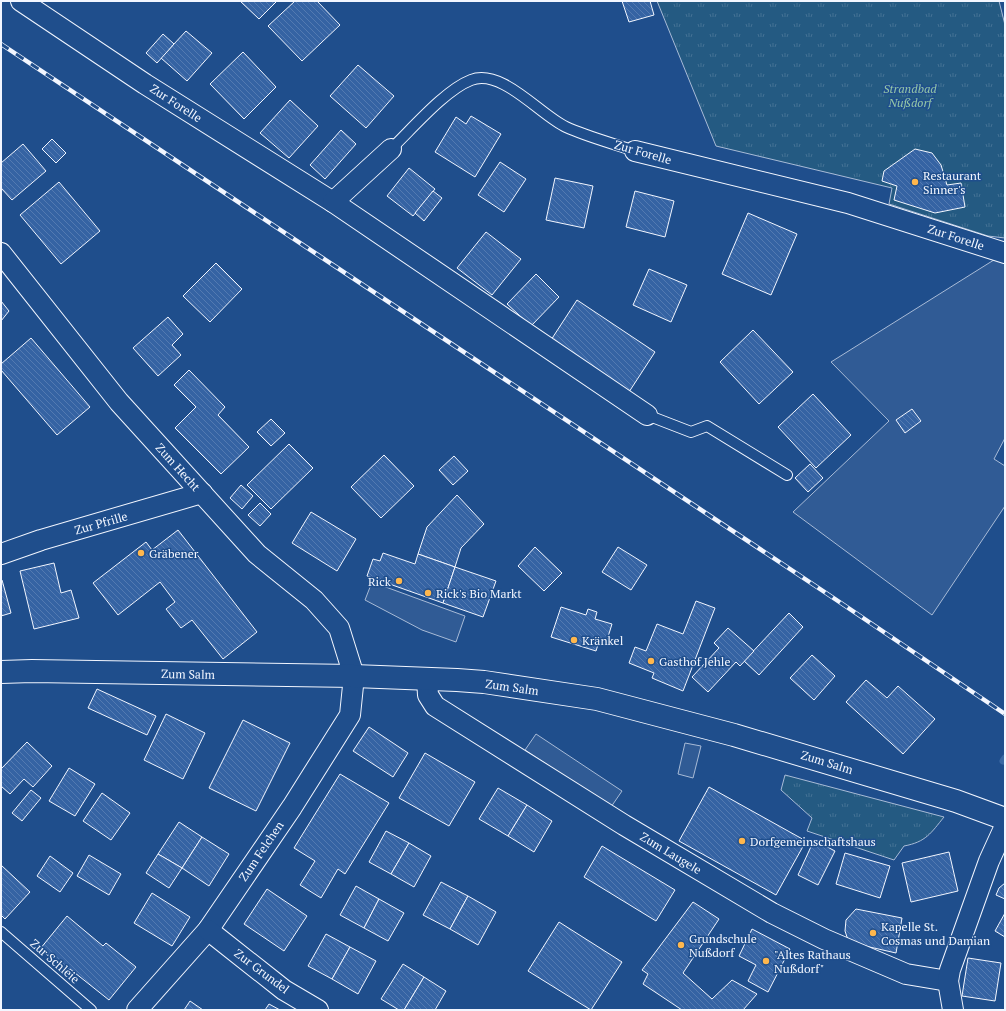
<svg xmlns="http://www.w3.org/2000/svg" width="1006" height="1011" font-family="'PT Serif',serif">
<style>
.park{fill:url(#park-tufts);stroke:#a8bbd7}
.parking{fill:#305b95;stroke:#a8bbd7}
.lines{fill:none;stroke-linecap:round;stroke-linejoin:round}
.stream{stroke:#3b69a3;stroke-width:7}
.building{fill:url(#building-back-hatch);stroke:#f2f6ff}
.lane-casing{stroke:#f2f6ff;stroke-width:12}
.street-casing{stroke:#f2f6ff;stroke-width:22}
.secondary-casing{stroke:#f2f6ff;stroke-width:24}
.lane{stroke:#1f4e8c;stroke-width:10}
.street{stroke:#1f4e8c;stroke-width:20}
.secondary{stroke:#1f4e8c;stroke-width:22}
.rail-casing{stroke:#f2f6ff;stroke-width:4.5}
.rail{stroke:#1f4e8c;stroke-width:3;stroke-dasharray:9;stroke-linecap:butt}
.poi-dot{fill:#ffb74d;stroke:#1f4e8c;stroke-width:1.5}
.labels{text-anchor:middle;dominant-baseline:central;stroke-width:3;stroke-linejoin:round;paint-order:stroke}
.park-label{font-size:12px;font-style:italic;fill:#97c8a6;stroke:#1f4e8c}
.street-label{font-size:12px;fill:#f2f6ff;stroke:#1f4e8c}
.poi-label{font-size:12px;fill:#f2f6ff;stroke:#1f4e8c;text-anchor:start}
</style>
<defs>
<pattern id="park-tufts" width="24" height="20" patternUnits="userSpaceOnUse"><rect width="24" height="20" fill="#245a82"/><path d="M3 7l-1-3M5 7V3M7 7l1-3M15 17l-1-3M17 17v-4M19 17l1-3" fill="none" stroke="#447295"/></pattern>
<pattern id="building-back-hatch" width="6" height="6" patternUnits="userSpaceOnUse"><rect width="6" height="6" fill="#3563a3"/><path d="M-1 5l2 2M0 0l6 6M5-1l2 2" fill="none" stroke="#537ab1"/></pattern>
</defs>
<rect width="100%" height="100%" fill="#1f4e8c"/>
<g class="park">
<polygon points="657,1 999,1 1005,25 1005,238 988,236 889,204 892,188 716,146"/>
<path d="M785,775l159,42c-13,16 -18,25 -40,29l-10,14 -87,-29 5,-13 -31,-28z"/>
</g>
<g class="parking">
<polygon points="997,258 1005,261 1005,438 994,459 1005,466 1005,506 932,615 793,512 889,421 831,362"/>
<polygon points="372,582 465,616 456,642 422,630 365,600"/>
<polygon points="536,734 622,791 611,807 525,750"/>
<polygon points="685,743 701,746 693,778 678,774"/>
</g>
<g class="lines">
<polyline class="stream" points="1003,761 1005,758"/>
</g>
<g class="building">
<polygon points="240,1 277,1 259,19"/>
<polygon points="295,1 317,1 340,25 302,61 268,26"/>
<polygon points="622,1 650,1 654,15 629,22"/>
<polygon points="186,31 212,53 187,81 161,58"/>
<polygon points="163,34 174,44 157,63 146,53"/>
<polygon points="243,52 276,87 244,119 210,84"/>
<polygon points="358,65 394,96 366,128 330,96"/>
<polygon points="290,100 318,126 289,158 260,133"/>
<polygon points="471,116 501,134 475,177 435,152 456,117 466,124"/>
<polygon points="341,130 356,144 325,179 310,165"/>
<polygon points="52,139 66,153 56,163 42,149"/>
<polygon points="23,144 46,171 12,200 1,188 1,163"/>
<polygon points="915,149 932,153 941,165 947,185 961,183 965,207 935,213 894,200 897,186 882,181 884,171"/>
<polygon points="500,162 526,179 504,212 478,195"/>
<polygon points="409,168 435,189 413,216 387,196"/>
<polygon points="555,178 593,186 584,228 546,220"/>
<polygon points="59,182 100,231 61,264 20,215"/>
<polygon points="433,191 442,198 424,221 415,213"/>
<polygon points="635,191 674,201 665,237 626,227"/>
<polygon points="748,213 797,234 771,295 722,274"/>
<polygon points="486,232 521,259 492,295 457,268"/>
<polygon points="216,263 242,289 210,322 183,296"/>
<polygon points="649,269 687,285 671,322 633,305"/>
<polygon points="536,274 559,297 531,326 507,304"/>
<polygon points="577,300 655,352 629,392 551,340"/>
<polygon points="1,301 9,311 1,321"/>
<polygon points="168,317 183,334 172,345 181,355 158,376 133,348"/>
<polygon points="753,330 793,372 759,404 720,362"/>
<polygon points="31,338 90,407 57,435 1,370 1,364"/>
<polygon points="189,370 225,407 218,415 249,447 221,474 175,428 196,407 174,385"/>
<polygon points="813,394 851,435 816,468 778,427"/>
<polygon points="912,409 921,421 905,433 896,420"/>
<polygon points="271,419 285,433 271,446 257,432"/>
<polygon points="289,444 313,468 271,509 247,485"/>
<polygon points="384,455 414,486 381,518 351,487"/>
<polygon points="454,456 468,471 453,485 439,470"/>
<polygon points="810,464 823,478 808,492 795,478"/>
<polygon points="241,485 253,496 242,509 230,498"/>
<polygon points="457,495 484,524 461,548 455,567 418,554 427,527"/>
<polygon points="260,503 271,514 260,526 248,515"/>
<polygon points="311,512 356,539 337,571 292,543"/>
<polygon points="178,530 257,632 223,659 192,620 181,628 166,609 175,602 160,582 118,615 93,583 146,542 152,550"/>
<polygon points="535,547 562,573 544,591 518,566"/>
<polygon points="618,547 647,565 631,590 602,572"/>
<polygon points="383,553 415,564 418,554 455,567 443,603 367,576 373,559 380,561"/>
<polygon points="54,563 61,593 71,590 79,618 34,629 20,571"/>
<polygon points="455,567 496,581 483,617 443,603"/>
<polygon points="2,580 11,613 1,616 1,581"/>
<polygon points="696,601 715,608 683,691 652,678 654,673 629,663 635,647 646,651 657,624 683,634"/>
<polygon points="561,607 586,615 588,609 597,612 595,619 612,624 607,640 600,638 596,651 551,637"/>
<polygon points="789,613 803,627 759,675 744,661"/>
<polygon points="728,628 754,651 740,666 736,662 708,692 692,677 719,648 714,643"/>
<polygon points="812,655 835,676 814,700 790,678"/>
<polygon points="866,680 887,698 898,686 935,719 903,754 846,702"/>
<polygon points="97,689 156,716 147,735 88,708"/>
<polygon points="166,714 205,733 183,779 144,760"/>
<polygon points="243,720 290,743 256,811 209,788"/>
<polygon points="369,727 408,753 393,777 353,751"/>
<polygon points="27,742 52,766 33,787 24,779 10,794 1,786 1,769"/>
<polygon points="425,753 475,782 449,826 399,798"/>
<polygon points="69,768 95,784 75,816 49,801"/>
<polygon points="340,774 389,803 345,874 338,869 321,898 300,885 315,861 294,848"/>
<polygon points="709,787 806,841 776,895 679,841"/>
<polygon points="498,788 527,805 508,836 479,819"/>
<polygon points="31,790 41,798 22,821 12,813"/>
<polygon points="102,793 130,813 111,840 83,821"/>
<polygon points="527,805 552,821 534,852 508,836"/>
<polygon points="179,822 202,837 182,868 158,854"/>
<polygon points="386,831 409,843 391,874 369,862"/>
<polygon points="202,837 229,854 209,886 182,868"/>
<polygon points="814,840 835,851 818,885 798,875"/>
<polygon points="409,843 431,856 414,887 391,874"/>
<polygon points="602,846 675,890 656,921 584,877"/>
<polygon points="949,852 958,891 911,902 902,863"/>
<polygon points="845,853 890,866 880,898 836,884"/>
<polygon points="158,854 182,868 169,888 146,873"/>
<polygon points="89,855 121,874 109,895 77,876"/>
<polygon points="50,856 73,873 60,892 37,876"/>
<polygon points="1,865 30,892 5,919 1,915"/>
<polygon points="441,882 468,896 450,929 423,915"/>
<polygon points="1005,883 1005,899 996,895 999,888"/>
<polygon points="356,886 379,899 364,928 340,915"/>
<polygon points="267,889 307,916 284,951 244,924"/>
<polygon points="152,893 190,917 172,946 134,923"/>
<polygon points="468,896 496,912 478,945 450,929"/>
<polygon points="379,899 404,913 388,941 364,928"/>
<polygon points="693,902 719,919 683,973 712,999 732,980 757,994 743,1010 682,1010 643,984 648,974 642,970"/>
<polygon points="856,909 902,918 896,953 852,943 847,937 845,931 846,920"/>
<polygon points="1005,913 1005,937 995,931"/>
<polygon points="67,916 103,946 106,943 136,967 109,1000 70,969 68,972 40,949"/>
<polygon points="559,922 622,962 591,1010 528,971"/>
<polygon points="752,929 790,949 768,992 748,981 756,965 739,956"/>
<polygon points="326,934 350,947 332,979 308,966"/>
<polygon points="350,947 376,961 358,994 332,979"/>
<polygon points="968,958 1001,963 995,1001 962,996"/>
<polygon points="403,964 424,977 404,1010 399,1010 381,999"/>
<polygon points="424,977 446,991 435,1010 404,1010"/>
<polygon points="190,1001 203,1010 184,1010"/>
<polygon points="269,1004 280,1010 265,1010"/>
</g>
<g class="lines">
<defs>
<g id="lane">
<path d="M391,149c21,-20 54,-59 80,-69 31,-12 69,35 95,47 22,10 46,16 69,24"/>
<polyline points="647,415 691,432 707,426 787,475"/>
<polyline points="1,932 91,1010"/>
</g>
<g id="street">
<polyline points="21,1 145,84 333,202 647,415"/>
<polyline points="635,151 848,203 1005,253"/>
<polyline points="333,202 391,149"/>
<polyline points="1,253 119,402 257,554 314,600 339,628 354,676 350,715 292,807 208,930 137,1010"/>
<polyline points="1,554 41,540 202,493"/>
<polyline points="427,679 428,695 435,706 624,825 772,913 824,939 906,974 948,981"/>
<polyline points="208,930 284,990 318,1010"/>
<polyline points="953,1010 948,981 950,970 989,861 1005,826"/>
</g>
<polyline id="secondary" points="1,672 32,671 354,676 457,680 484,682 597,699 734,735 956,801 1005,819"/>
</defs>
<use href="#lane" class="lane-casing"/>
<use href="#street" class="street-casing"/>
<use href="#secondary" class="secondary-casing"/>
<use href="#lane" class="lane"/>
<use href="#street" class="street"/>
<use href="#secondary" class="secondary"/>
<defs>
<polyline id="rail" points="1,44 835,599 1005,714"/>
</defs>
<use href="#rail" class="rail-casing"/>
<use href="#rail" class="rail"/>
</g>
<g class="poi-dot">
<circle cx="915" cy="182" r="4"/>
<circle cx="141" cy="553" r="4"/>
<circle cx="399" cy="581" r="4"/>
<circle cx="428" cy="593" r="4"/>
<circle cx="574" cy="640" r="4"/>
<circle cx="651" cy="661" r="4"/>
<circle cx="742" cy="841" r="4"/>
<circle cx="873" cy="933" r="4"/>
<circle cx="681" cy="945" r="4"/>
<circle cx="766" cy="961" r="4"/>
</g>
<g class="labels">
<g class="park-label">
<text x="910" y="88">Strandbad<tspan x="910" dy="14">Nußdorf</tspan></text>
</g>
<g class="street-label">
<text transform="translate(176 103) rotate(33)">Zur Forelle</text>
<text transform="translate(643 152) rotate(16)">Zur Forelle</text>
<text transform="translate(956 237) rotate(18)">Zur Forelle</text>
<text transform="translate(178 467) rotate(48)">Zum Hecht</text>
<text transform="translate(101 523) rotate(-16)">Zur Pfrille</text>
<text transform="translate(188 674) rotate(1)">Zum Salm</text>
<text transform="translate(512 687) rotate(8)">Zum Salm</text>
<text transform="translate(827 762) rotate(17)">Zum Salm</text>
<text transform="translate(261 851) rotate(-56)">Zum Felchen</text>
<text transform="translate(671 853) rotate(31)">Zum Laugele</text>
<text transform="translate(55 961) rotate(41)">Zur Schleie</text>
<text transform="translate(262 971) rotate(37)">Zur Grundel</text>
</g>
<g class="poi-label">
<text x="923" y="175">Restaurant<tspan x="923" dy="14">Sinner's</tspan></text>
<text x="149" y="553">Gräbener</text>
<text x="391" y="581" text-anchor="end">Rick</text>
<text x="436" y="593">Rick's Bio Markt</text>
<text x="582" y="640">Kränkel</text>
<text x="659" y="661">Gasthof Jehle</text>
<text x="750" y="841">Dorfgemeinschaftshaus</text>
<text x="881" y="926">Kapelle St.<tspan x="881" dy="14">Cosmas und Damian</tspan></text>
<text x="689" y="938">Grundschule<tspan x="689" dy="14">Nußdorf</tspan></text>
<text x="774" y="954">"Altes Rathaus<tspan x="774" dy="14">Nußdorf"</tspan></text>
</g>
</g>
<rect width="1006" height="1011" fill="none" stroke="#f2f6ff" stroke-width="4"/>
</svg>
